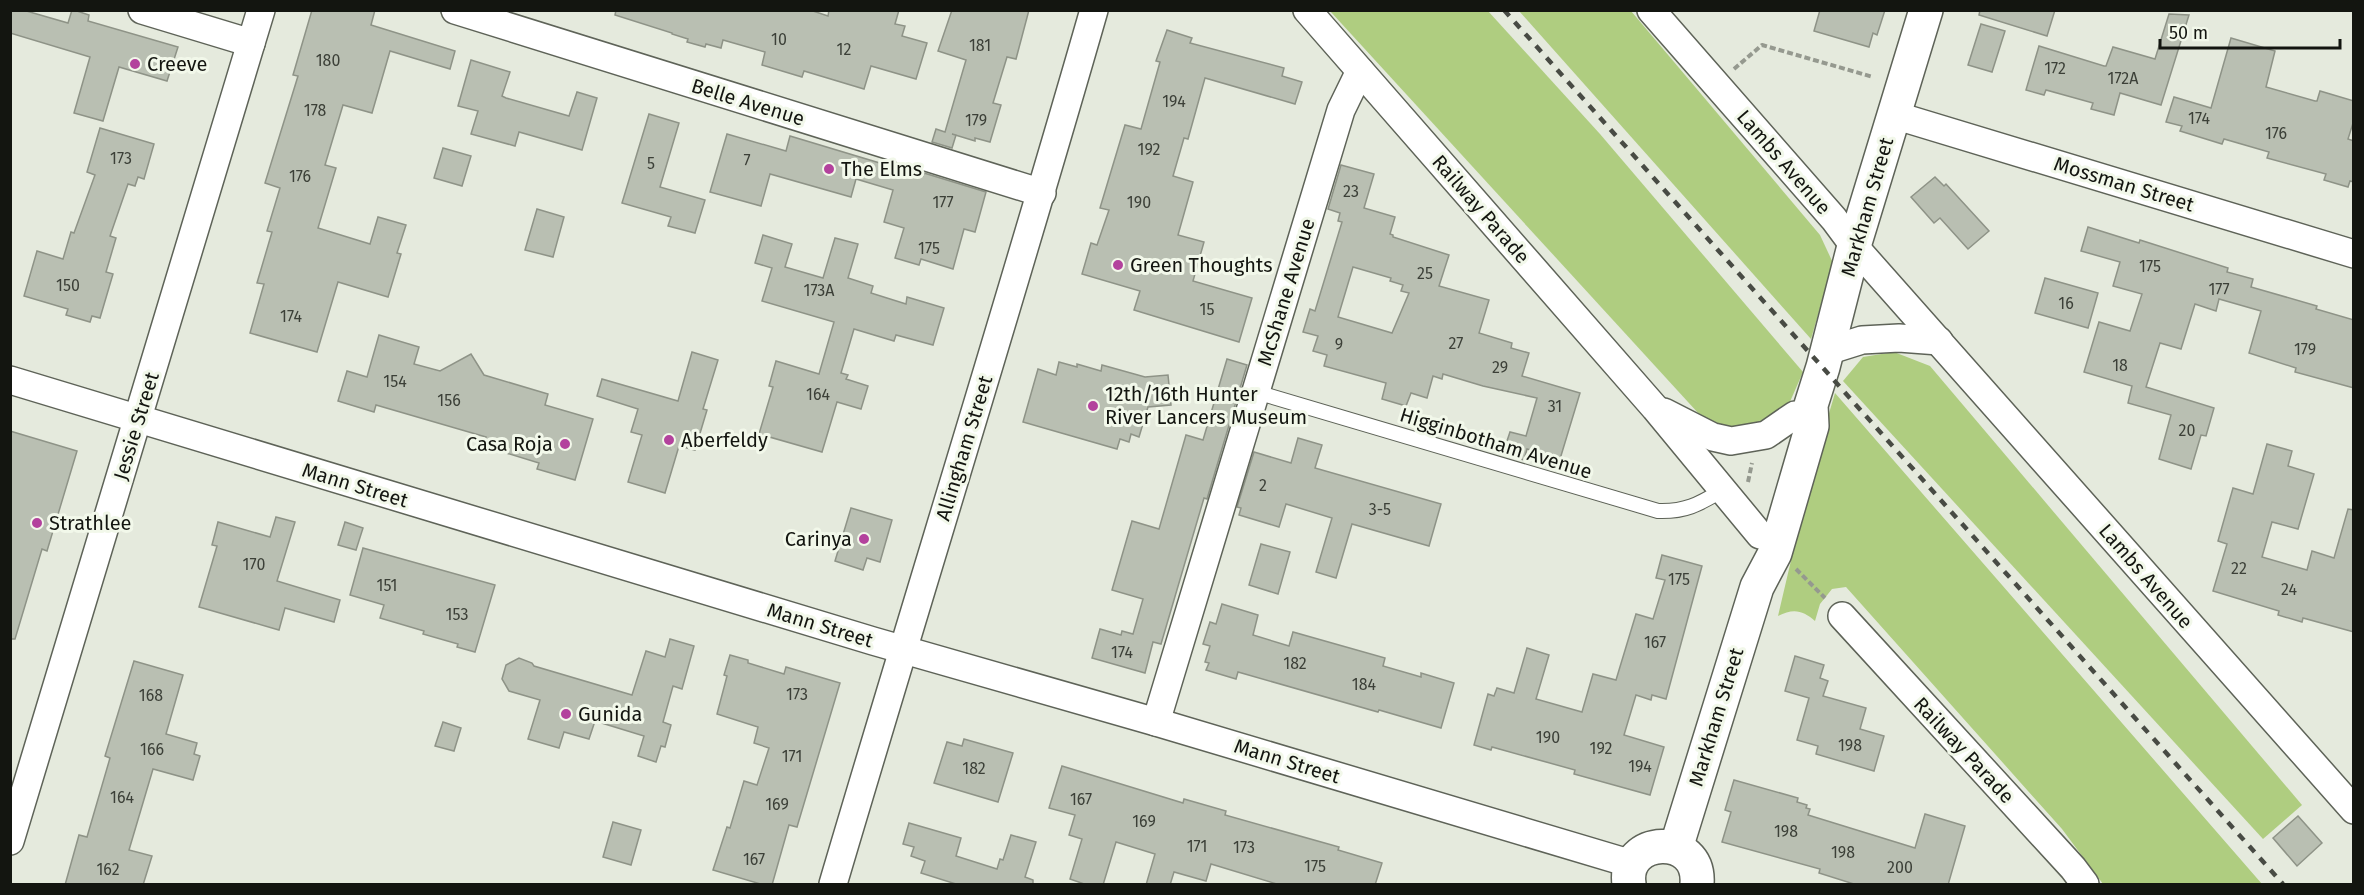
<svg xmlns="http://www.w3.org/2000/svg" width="2364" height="895" font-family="'Fira Sans',sans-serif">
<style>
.green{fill:#afcd80}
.building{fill:#b9bfb2;stroke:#8e9387;stroke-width:1.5;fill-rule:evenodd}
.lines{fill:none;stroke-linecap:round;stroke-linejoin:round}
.lane-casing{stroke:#5e6358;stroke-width:16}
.street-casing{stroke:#5e6358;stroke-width:30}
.secondary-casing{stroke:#5e6358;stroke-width:36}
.path{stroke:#95998f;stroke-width:4;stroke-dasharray:6 3;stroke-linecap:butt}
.lane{stroke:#fff;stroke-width:14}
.street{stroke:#fff;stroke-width:27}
.secondary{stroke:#fff;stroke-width:33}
.rail{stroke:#484b44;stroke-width:4.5;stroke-dasharray:8 8;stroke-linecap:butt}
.poi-dot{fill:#b3429d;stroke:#f2f8ea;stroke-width:2}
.labels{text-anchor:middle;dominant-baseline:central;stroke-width:6;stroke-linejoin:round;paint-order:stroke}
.number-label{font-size:16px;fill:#3c4038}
.poi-label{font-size:20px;fill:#131510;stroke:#f2f8ea;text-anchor:start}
.street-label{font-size:20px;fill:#131510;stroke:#f2f8ea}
</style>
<rect width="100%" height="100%" fill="#e5eadd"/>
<g class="green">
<polygon points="1330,11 1488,11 1600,134 1803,372 1789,404 1768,422 1728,428 1699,414"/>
<polygon points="1519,11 1631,11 1820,235 1833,263 1811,339"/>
<polygon points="1894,352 1930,366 2302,805 2263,839 1843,381 1863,357"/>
<path d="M1835,393l427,491h-159l-41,-55 -216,-242 -14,2 -12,15 -5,17c-12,-11 -22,-13 -37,-5l34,-145z"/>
</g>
<g class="building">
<polygon points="10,10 23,10 68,23 72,10 74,10 89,15 88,21 178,47 167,81 119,67 103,121 74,113 90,57 10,33"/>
<polygon points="312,10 375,10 371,25 455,51 450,69 390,51 372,113 343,105 325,165 336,168 318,228 370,244 378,217 406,225 397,253 401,254 388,297 338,282 317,352 250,333 264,284 257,283 272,232 267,231 280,188 265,183 298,76 293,75"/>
<polygon points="616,10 810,10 828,16 829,10 899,10 895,24 905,26 902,36 927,43 916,79 871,66 864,89 804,71 802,77 762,65 765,52 723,40 721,48 706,44 705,47 687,42 688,39 672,34 672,33 615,15"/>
<polygon points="952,10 1029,10 1016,59 1007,57 993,103 1001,105 990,142 975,138 975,141 952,134 956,135 952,148 932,142 936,129 945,132 966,60 938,51"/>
<polygon points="1820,10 1885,10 1877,35 1873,33 1869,47 1814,31"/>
<polygon points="1980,10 2055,10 2047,36 1979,15"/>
<polygon points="2169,14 2189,15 2161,105 2120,93 2114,115 2091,109 2093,103 2046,90 2044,95 2026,90 2039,46 2104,66 2106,66 2113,47 2155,59"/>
<polygon points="1981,24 2005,31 1992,72 1968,65"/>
<polygon points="1167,30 1192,38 1190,43 1284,68 1282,76 1302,82 1295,104 1205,78 1188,139 1184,138 1173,176 1193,182 1178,235 1204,242 1193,281 1252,298 1239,342 1134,310 1140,291 1082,274 1091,243 1097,245 1109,210 1100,208 1125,125 1141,129 1160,62 1156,61"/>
<polygon points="2231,38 2275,51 2266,87 2315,101 2317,101 2320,91 2354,101 2354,120 2348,139 2354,141 2354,182 2350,181 2348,187 2324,180 2326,174 2267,158 2269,152 2224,139 2222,144 2180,131 2182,126 2166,122 2174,97 2211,108"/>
<polygon points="471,60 510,72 502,96 506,98 569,116 577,92 597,98 582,150 519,132 515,146 471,134 478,111 458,106"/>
<polygon points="649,114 679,123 660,187 705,200 695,233 668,226 671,217 622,203"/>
<polygon points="100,128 154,144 144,179 138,177 135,186 128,184 110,236 116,238 106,272 113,274 100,318 92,316 90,322 66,315 68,309 24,296 37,251 63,259 71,232 74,233 95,175 87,172"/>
<polygon points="727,134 786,151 790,136 923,176 924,173 986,192 975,232 964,229 953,269 921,259 919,265 895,258 904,228 884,222 893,190 856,179 851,197 770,174 761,206 710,192"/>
<polygon points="443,148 471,156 462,186 434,178"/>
<path d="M1341,165l33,9 -10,34 31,9 -5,17 3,1v2l56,18 -10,31 50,14 -10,33 33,10 -1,5 18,5 -7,23 58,17 -20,66 -33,-10 -3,11 -21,-7 7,-21 16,4 11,-38 -54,-12 -40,-12 -1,5 -9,-3 -6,22 -16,-5 -5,13 -24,-7 4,-16 -62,-17 3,-11 -14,-4 5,-15 -15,-4 7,-23 5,2 27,-89 -4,-1 2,-8 -12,-4zM1353,267l38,11 -1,3 13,4 -2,6 8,2 -17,40 -54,-16z"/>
<polygon points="1935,177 1944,186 1946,184 1989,231 1968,249 1940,218 1934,223 1911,197"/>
<polygon points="537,209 564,217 553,257 525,250"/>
<polygon points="2088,227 2139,243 2140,240 2228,268 2227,272 2253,279 2251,287 2317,306 2316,309 2354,320 2354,388 2295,372 2296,368 2249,353 2261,311 2219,299 2216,311 2195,304 2181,349 2160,343 2146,387 2214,408 2206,436 2201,435 2191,469 2159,459 2171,415 2128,403 2132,386 2084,372 2099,322 2130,331 2142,294 2113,286 2120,262 2081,251"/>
<polygon points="763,235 792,244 785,267 823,278 835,238 858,244 848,278 873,286 871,293 906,304 907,297 944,308 933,345 896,335 894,341 854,329 841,373 848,375 846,379 868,386 861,409 837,402 822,452 759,434 773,387 769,386 776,361 819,374 834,322 762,301 772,268 755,263"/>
<polygon points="2045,278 2098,293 2088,328 2035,313"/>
<polygon points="379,335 419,347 414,364 440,371 471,354 484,375 548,394 545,405 593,419 575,480 537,469 539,463 483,446 486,437 376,405 374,412 338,401 347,371 367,377"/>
<polygon points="692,352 718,360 703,409 707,410 695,450 679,446 665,493 628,482 642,435 631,432 638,409 597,396 602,379 678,401"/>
<polygon points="1227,359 1247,365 1207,499 1204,498 1161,644 1153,642 1145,673 1092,658 1100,629 1121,635 1122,631 1133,634 1143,599 1112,590 1132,521 1159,529 1186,435 1203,440"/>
<polygon points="1059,362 1077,367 1077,364 1101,371 1102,365 1145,377 1168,375 1171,405 1148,407 1139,437 1131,434 1129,442 1120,439 1117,449 1023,422 1038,369 1056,375"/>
<polygon points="10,431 77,451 47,551 42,549 15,639 10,639"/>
<polygon points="1298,438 1322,445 1315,468 1441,504 1429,546 1352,524 1336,578 1316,572 1332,518 1286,504 1279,527 1239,515 1241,508 1237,507 1254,452 1291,463"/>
<polygon points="2267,444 2292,451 2288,466 2314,474 2298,529 2272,522 2262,557 2307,570 2312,551 2334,558 2348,509 2354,510 2354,632 2303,618 2302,622 2278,615 2279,611 2213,591 2227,544 2218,541 2233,488 2253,494"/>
<polygon points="851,508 892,520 880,562 867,558 863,570 835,561"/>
<polygon points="276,517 295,522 277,581 340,600 334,622 285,608 279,630 199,607 217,546 212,545 218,522 270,537"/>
<polygon points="345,522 363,528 356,550 338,545"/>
<polygon points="1261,544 1290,552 1278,594 1249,585"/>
<polygon points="363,548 495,585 475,652 457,647 458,644 423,634 424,631 380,618 384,605 350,595"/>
<polygon points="1662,555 1702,566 1666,699 1652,695 1651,700 1636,695 1624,735 1664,747 1650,795 1574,774 1575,770 1492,747 1491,750 1474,745 1488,694 1494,696 1497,688 1514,693 1527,648 1549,655 1536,699 1582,712 1593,674 1616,680 1636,614 1653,619 1665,580 1656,578"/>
<polygon points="1222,604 1258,615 1253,635 1289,646 1293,632 1385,658 1383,666 1421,677 1421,673 1454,683 1441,728 1379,710 1378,712 1238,672 1236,679 1206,670 1209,663 1205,662 1210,646 1203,644 1210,622 1216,624"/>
<polygon points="670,639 694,646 682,689 673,686 663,722 671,725 665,747 661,746 656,762 638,756 644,736 595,721 589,739 564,732 559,748 528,739 540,700 509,691 502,679 506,665 519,658 532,663 534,666 632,695 646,651 665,657"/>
<polygon points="730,655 748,660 748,663 784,674 786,667 840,683 797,827 789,825 772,885 764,885 713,870 727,827 730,828 744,781 757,785 769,748 754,743 758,727 717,714 727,676 724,675"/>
<polygon points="1795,656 1824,665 1820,678 1828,681 1823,696 1866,708 1860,729 1884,736 1874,771 1816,754 1818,746 1797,740 1809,698 1785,691"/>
<polygon points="134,661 183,675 166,734 197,743 194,754 200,756 193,780 153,769 129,850 152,856 143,885 65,885 79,835 87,837 110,758 105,756"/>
<polygon points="443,722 461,728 454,751 435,746"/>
<polygon points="964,739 1013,753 998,802 934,783 947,742 962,746"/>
<polygon points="1062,766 1183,803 1184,799 1226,811 1225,815 1339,847 1338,850 1382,863 1375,885 1280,885 1211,864 1206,881 1174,872 1170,885 1146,885 1155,854 1116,842 1103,885 1087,885 1070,879 1082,839 1069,835 1075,815 1049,808"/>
<polygon points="1734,780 1798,798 1797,802 1807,805 1806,808 1810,809 1808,815 1915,848 1925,814 1965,826 1948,885 1857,885 1819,873 1820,869 1722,842 1731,812 1725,810"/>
<polygon points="2298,816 2322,843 2297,866 2273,838"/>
<polygon points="613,822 641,830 631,865 603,857"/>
<polygon points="909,823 961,838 956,856 997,869 1000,859 1003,860 1011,835 1036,842 1025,877 1033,880 1033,885 959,885 921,873 925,861 911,856 914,847 903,844"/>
</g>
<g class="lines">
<defs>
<path id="lane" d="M1256,392l402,119c28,1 41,-7 65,-21"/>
<g id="street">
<polyline points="142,10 251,43"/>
<polyline points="455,10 1042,193"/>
<polyline points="1307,10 1655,408 1760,535"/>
<polyline points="1651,10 1834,219 1854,246 2354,810"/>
<polyline points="1894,115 2354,254"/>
<polyline points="1827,351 1862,340 1899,338 1939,341"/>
<polyline points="10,380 873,641 1156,722 1632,864"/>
<polyline points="1664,412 1713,437 1731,441 1766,435 1795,415"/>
<polyline points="1842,616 2073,868 2085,884"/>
<polyline points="1156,722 1341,110 1360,71"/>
<polyline points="10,841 261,10"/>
<path d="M833,884c86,-291 177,-581 261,-874"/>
</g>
<g id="secondary">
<polyline points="1676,848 1757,587 1775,553 1812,426 1811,405 1823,367 1854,246 1926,10"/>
<path d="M1629,884c-7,-48 72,-52 68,0"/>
</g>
</defs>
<use href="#lane" class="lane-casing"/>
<use href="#street" class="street-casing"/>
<use href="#secondary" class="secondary-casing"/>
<g class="path">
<polyline points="1734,69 1762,45 1873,77"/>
<polyline points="1748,482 1752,463"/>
<polyline points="1796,569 1825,598"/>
</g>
<use href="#lane" class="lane"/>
<use href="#street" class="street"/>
<use href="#secondary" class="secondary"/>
<polyline class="rail" points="1504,10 2283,884"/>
</g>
<g class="poi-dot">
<circle cx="135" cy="64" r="6"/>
<circle cx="829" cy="169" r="6"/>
<circle cx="1118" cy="265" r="6"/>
<circle cx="1093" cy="406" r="6"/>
<circle cx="669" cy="440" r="6"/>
<circle cx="565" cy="444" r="6"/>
<circle cx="37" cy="523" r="6"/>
<circle cx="864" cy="539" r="6"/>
<circle cx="566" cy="714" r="6"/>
</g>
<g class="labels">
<g class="number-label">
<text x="779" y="39">10</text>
<text x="980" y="45">181</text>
<text x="844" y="49">12</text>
<text x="328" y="60">180</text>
<text x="2055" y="68">172</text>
<text x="2123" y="78">172A</text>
<text x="1174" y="101">194</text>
<text x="315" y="110">178</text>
<text x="2199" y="118">174</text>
<text x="976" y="120">179</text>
<text x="2276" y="133">176</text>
<text x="1149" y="149">192</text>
<text x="121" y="158">173</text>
<text x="747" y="160">7</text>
<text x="651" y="163">5</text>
<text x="300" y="176">176</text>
<text x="1351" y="191">23</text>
<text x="943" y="202">177</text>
<text x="1139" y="202">190</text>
<text x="929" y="248">175</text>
<text x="2150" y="266">175</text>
<text x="1425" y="273">25</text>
<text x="68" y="285">150</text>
<text x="2219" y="289">177</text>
<text x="819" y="290">173A</text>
<text x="2066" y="303">16</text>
<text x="1207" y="309">15</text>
<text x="291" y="316">174</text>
<text x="1456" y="343">27</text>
<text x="1339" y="344">9</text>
<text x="2305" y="349">179</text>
<text x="2120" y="365">18</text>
<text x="1500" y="367">29</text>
<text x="395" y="381">154</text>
<text x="818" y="394">164</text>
<text x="449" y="400">156</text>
<text x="1555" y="406">31</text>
<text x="2187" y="430">20</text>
<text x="1263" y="485">2</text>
<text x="1380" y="509">3-5</text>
<text x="254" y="564">170</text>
<text x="2239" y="568">22</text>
<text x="1679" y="579">175</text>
<text x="387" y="585">151</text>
<text x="2289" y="589">24</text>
<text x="457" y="614">153</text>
<text x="1655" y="642">167</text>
<text x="1122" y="652">174</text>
<text x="1295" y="663">182</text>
<text x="1364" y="684">184</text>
<text x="797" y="694">173</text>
<text x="151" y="695">168</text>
<text x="1548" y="737">190</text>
<text x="1850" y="745">198</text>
<text x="1601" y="748">192</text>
<text x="152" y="749">166</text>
<text x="792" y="756">171</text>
<text x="1640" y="766">194</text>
<text x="974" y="768">182</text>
<text x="122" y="797">164</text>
<text x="1081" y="799">167</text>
<text x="777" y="804">169</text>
<text x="1144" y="821">169</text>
<text x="1786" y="831">198</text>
<text x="1197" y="846">171</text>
<text x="1244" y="847">173</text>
<text x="1843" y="852">198</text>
<text x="754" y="859">167</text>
<text x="1315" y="866">175</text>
<text x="1900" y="867">200</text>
<text x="108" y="869">162</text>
</g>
<g class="poi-label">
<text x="147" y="64">Creeve</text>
<text x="841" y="169">The Elms</text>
<text x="1130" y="265">Green Thoughts</text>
<text x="1105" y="394">12th/16th Hunter<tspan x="1105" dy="23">River Lancers Museum</tspan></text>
<text x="681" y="440">Aberfeldy</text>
<text x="553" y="444" text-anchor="end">Casa Roja</text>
<text x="49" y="523">Strathlee</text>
<text x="852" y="539" text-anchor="end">Carinya</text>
<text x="578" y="714">Gunida</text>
</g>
<g class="street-label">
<text transform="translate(748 102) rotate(17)">Belle Avenue</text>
<text transform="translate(1784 162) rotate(49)">Lambs Avenue</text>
<text transform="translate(2124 184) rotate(17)">Mossman Street</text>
<text transform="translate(1867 207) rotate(-74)">Markham Street</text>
<text transform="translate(1481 209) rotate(49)">Railway Parade</text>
<text transform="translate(1286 292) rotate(-73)">McShane Avenue</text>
<text transform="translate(136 426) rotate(-73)">Jessie Street</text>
<text transform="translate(1496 443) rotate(17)">Higginbotham Avenue</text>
<text transform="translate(964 448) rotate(-73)">Allingham Street</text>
<text transform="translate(355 485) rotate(17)">Mann Street</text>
<text transform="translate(2146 576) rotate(49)">Lambs Avenue</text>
<text transform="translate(820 625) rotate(17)">Mann Street</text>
<text transform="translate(1716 717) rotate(-73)">Markham Street</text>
<text transform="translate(1964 750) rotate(47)">Railway Parade</text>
<text transform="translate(1287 761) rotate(17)">Mann Street</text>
</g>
</g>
<rect width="2364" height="895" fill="none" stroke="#131510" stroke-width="24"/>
<path d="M2160 39v9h180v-9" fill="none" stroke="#131510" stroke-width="3"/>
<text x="2169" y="39" font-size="18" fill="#131510" stroke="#f2f8ea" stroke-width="4.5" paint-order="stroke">50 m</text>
</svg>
